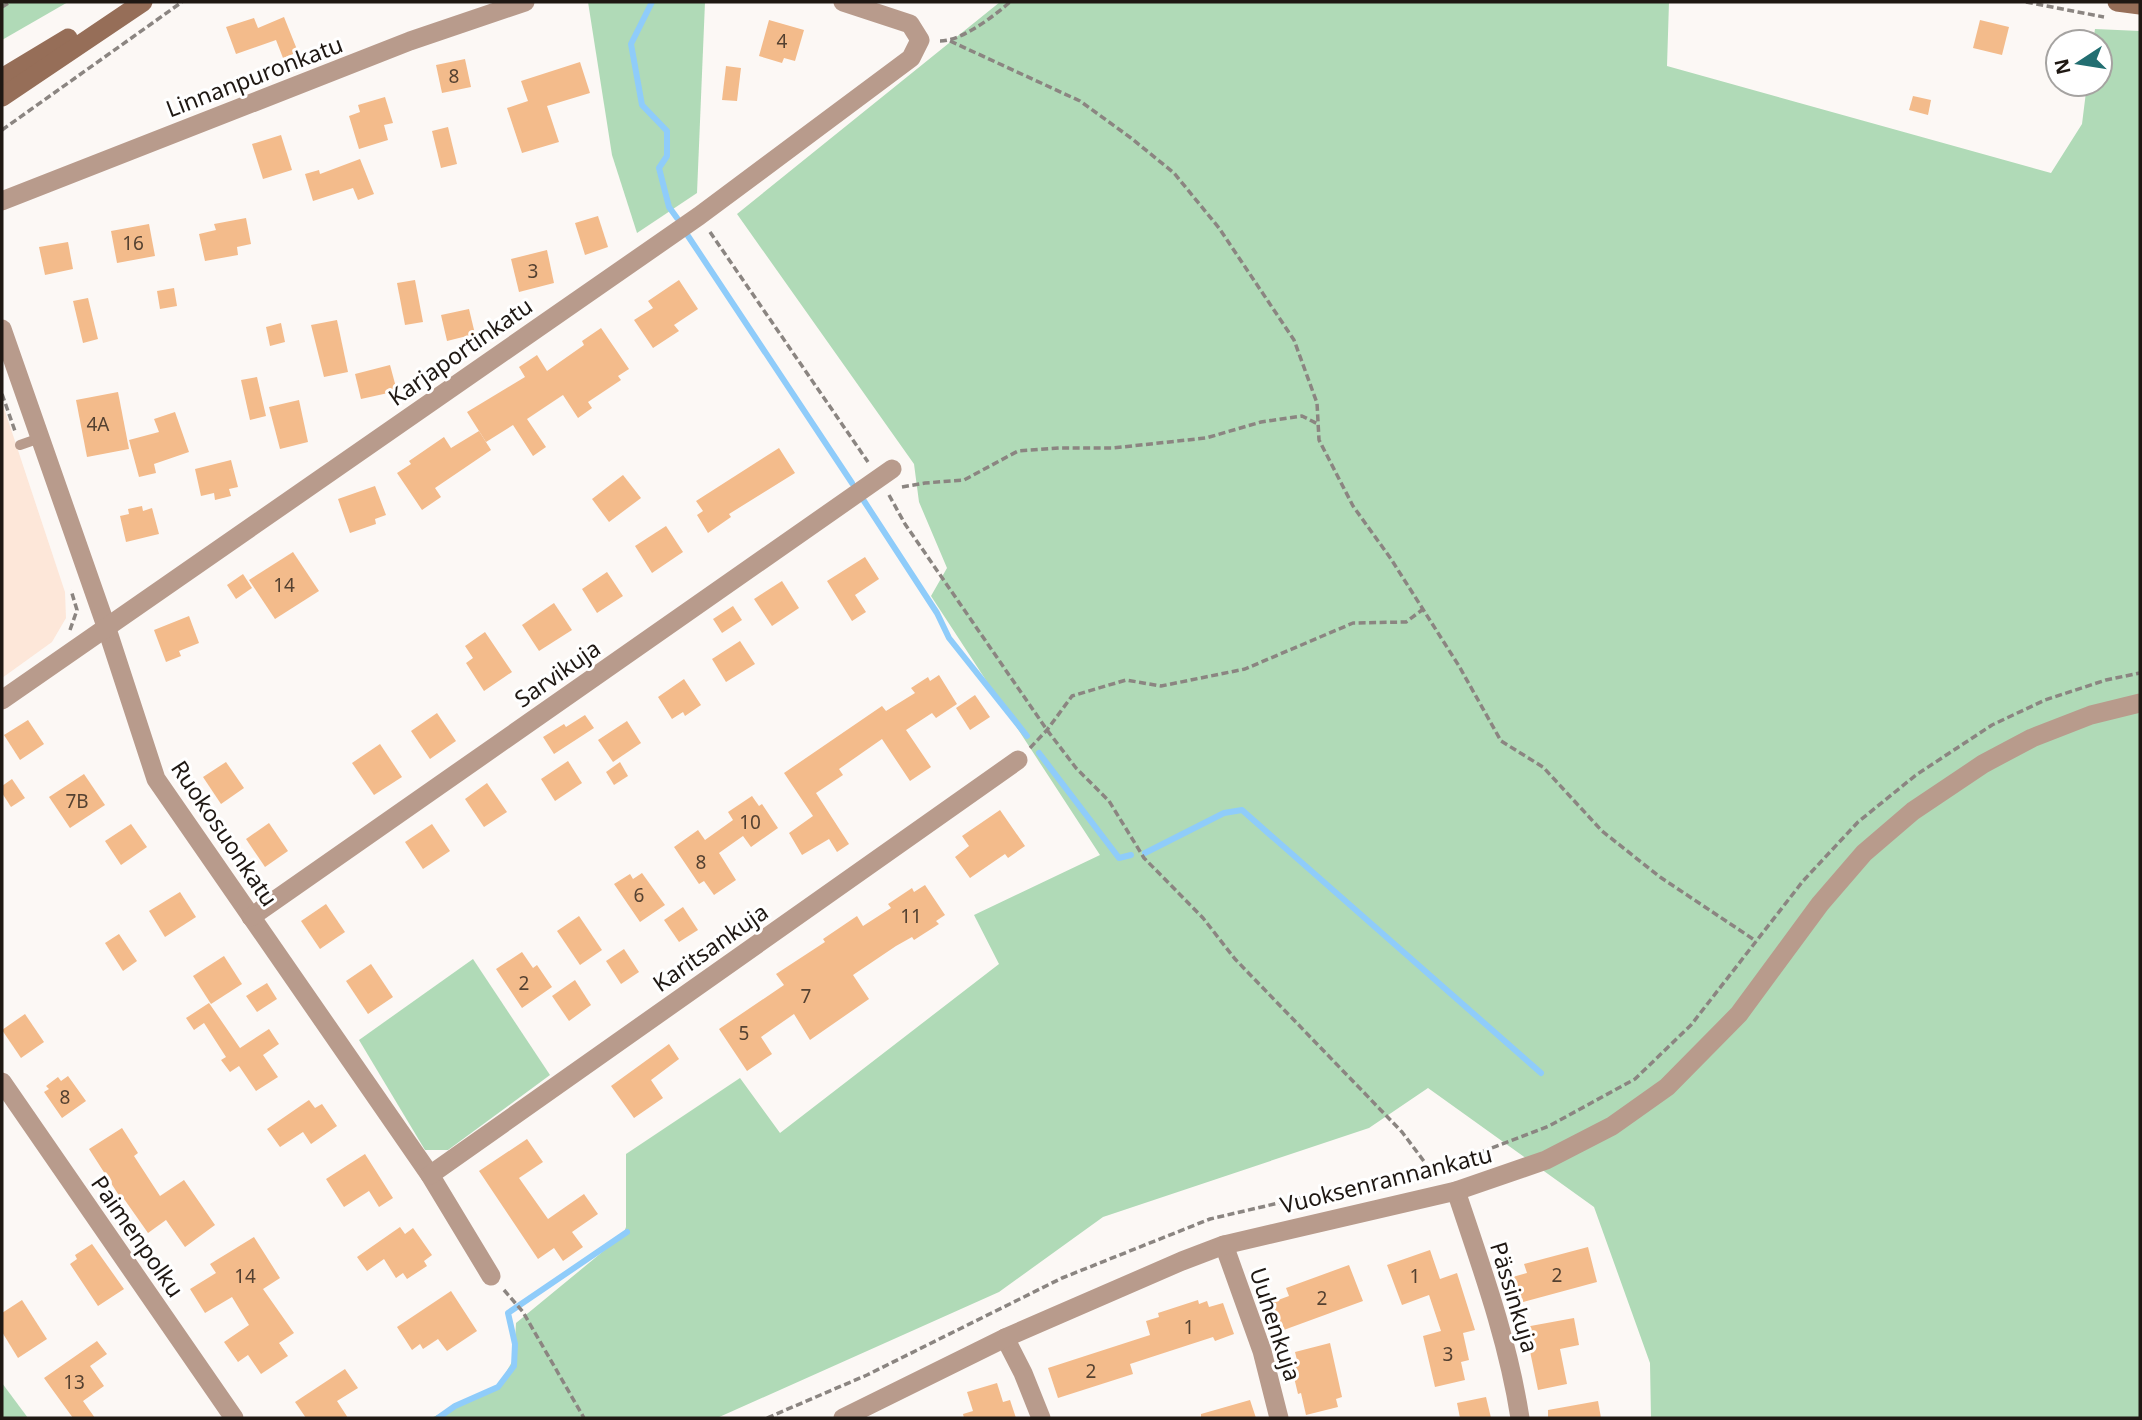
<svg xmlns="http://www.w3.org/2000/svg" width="2142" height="1420" font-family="'Noto Sans',sans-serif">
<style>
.built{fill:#fde7d9}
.green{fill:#b0dab7}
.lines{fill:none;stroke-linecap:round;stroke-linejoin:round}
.stream{stroke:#8fccfa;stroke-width:6}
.building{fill:#f3bb8b}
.path{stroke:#8b8581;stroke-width:3.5;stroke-dasharray:7 3.5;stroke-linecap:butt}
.service{stroke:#b89b8c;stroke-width:10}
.minor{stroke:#b89b8c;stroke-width:19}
.secondary{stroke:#966e58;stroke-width:19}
.labels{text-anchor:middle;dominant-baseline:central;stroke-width:6;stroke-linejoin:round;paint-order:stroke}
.number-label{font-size:19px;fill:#544131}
.street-label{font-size:23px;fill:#1f1813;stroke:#fff}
</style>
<rect width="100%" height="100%" fill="#fcf8f5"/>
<polygon class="built" points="2,402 65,592 66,618 52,642 2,678"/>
<g class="green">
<polygon points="2,2 68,2 2,40"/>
<polygon points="588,2 705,2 697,193 637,233 612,155"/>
<polygon points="1000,2 1669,2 1667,66 2051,173 2082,124 2087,84 2100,84 2100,42 2093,42 2095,29 2140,31 2140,1418 1651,1418 1650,1363 1594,1207 1428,1088 1369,1128 1103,1217 999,1292 717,1418 431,1418 498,1387 514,1358 516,1323 623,1235 626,1227 626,1154 740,1078 780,1133 999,964 974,915 1100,855 931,596 947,568 919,502 914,464 737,214"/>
<polygon points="473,959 550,1075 448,1150 425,1150 359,1040"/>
<polygon points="2,1383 28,1418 2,1418"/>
</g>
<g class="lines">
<g class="stream">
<polyline points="652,2 631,44 642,105 667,131 667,156 659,168 669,207 677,218"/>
<polyline points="688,236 852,483"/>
<polyline points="864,501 937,613 949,638 1027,736"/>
<polyline points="1039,753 1119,858 1131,855"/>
<polyline points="1145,853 1224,813 1242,810 1541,1073"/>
<polyline points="438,1418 455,1406 498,1387 514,1366 515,1344 508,1313 627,1232"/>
</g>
</g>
<g class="building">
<polygon points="284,17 298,52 283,58 276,40 236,54 226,27 254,18 258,28"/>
<polygon points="769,20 804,30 795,61 784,58 782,63 759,56"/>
<polygon points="1980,20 2009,27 2002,55 1973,48"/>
<polygon points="465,59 471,87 442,93 436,65"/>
<polygon points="580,62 590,93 547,106 559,142 522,153 507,108 528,101 521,81"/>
<polygon points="726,66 741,68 737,101 722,100"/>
<polygon points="1913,96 1931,100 1928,115 1909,110"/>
<polygon points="385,97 393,123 384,125 388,140 359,149 349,116 360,112 358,105"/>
<polygon points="448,127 457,164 441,168 432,131"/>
<polygon points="281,135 292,170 263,179 252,144"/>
<polygon points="360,159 374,194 358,200 353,188 313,201 305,174 319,170 320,174"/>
<polygon points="598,216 608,247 585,255 575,223"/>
<polygon points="246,218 251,244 237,247 238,255 205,261 199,234 216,230 214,224"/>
<polygon points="149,224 155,256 117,263 111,231"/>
<polygon points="68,242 73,269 45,275 39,247"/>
<polygon points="547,250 554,283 519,292 511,259"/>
<polygon points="415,280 423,322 405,325 397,283"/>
<polygon points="679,280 698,309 674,325 679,331 653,348 634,320 653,308 648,301"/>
<polygon points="174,288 177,306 160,309 157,291"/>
<polygon points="88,298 98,339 83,343 73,301"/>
<polygon points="469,309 475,334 447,341 441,315"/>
<polygon points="337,320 348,372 324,377 311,325"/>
<polygon points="281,323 285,342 270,346 266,327"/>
<polygon points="601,328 629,369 618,376 621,380 588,402 592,408 578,418 563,395 527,419 546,447 533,456 513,425 486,442 467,412 525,377 519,367 537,355 547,371 584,345 582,341"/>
<polygon points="390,365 397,391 361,399 355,374"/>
<polygon points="257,377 266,416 250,420 241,380"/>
<polygon points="118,392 129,449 87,457 76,400"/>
<polygon points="299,400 308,442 280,449 269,407"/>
<polygon points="175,412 189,452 154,464 156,473 139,477 129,440 159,432 154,419"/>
<polygon points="479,431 491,450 435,488 441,497 422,510 397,473 411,464 409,461 444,437 451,448"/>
<polygon points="779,448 795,473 729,514 731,517 708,533 697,515 703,511 696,501"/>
<polygon points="231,460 238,487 229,489 231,496 215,500 214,493 201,496 195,469"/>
<polygon points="623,475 641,498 609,522 592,499"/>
<polygon points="375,486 386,515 375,519 376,524 350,533 338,499"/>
<polygon points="142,506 143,511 152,508 159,534 126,542 120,516 129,514 128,509"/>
<polygon points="666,526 683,552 652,573 635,546"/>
<polygon points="293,552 319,591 275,619 249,580"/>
<polygon points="865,557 879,579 855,595 866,612 852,621 827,581"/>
<polygon points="607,572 623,596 597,613 582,589"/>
<polygon points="243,574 252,588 236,599 227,585"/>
<polygon points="782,581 799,608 772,626 754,599"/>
<polygon points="554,603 572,630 539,651 522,625"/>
<polygon points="733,606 742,620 722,633 713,619"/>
<polygon points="189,616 199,643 179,651 181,656 166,662 154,630"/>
<polygon points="485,632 512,672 484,691 466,663 473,658 465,646"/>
<polygon points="740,641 755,664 726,682 712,659"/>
<polygon points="939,675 957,704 936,718 932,713 906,730 931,767 910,781 882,739 839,769 843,775 816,793 849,844 837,852 829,839 802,855 789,833 813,816 784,773 882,706 886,711 915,693 911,688 928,677 930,681"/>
<polygon points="684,679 701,705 685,716 683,712 672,719 658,697"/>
<polygon points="975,695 990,717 970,730 956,708"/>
<polygon points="437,713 456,741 430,759 411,731"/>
<polygon points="585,715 594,728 554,754 543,737 564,724 566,727"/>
<polygon points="28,720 44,744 20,760 4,735"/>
<polygon points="627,721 641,743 613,762 598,740"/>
<polygon points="380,744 402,777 374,795 352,763"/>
<polygon points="568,761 582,783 555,801 541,779"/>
<polygon points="226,762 244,788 221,804 203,777"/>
<polygon points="620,762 628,776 614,785 606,772"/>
<polygon points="84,774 105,805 70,828 49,797"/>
<polygon points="12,779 25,798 11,807 2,793 2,786"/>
<polygon points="487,783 507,812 484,827 465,799"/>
<polygon points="752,796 759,806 762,804 778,828 751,847 743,836 719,853 736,880 714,895 704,881 699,884 674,847 698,830 705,840 733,820 728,812"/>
<polygon points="1000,810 1025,846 1008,858 1005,854 970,878 955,857 969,846 962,836"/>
<polygon points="269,823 288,851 265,867 246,839"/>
<polygon points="131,824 147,847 121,865 105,841"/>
<polygon points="432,824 450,851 423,869 405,842"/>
<polygon points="642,873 665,905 640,922 614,884 630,874 633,879"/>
<polygon points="925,885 945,915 936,921 939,924 914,940 912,937 896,946 853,975 869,999 810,1040 794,1014 761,1037 772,1054 747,1071 719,1029 784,985 776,974 825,942 823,939 857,916 863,926 891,908 888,904 912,888 914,892"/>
<polygon points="180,892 196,917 165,937 149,911"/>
<polygon points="326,904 345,932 320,949 301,921"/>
<polygon points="683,907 698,930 679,942 664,920"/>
<polygon points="579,916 602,950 580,965 557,931"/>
<polygon points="119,934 137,961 123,971 105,943"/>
<polygon points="624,949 639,972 621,984 606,961"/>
<polygon points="522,952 533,968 537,965 552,987 522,1008 496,969"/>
<polygon points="224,956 242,984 211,1004 193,976"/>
<polygon points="371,964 393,997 368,1014 346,981"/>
<polygon points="575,980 591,1005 569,1021 552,996"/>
<polygon points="267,983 277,999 257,1012 246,996"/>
<polygon points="209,1003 240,1048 269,1029 279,1044 263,1055 278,1077 256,1091 239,1066 230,1072 221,1060 226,1057 204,1023 194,1030 186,1018"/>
<polygon points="25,1014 44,1042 21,1058 2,1030"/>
<polygon points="669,1044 679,1059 651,1080 663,1098 634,1118 611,1086"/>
<polygon points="68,1076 86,1101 62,1118 44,1092 49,1089 46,1086 58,1077 61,1081"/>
<polygon points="309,1100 315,1108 322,1104 337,1126 311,1144 303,1132 280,1147 267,1129"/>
<polygon points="122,1128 138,1153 134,1156 160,1196 184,1180 215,1225 185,1247 166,1220 148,1233 122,1196 120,1197 89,1149"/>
<polygon points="527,1139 543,1162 519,1178 548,1219 584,1194 598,1214 572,1232 583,1247 563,1261 554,1248 538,1259 479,1171"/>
<polygon points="365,1154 393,1198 379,1207 369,1191 344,1207 326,1179"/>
<polygon points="400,1227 405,1234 413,1228 432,1255 424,1261 427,1266 407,1279 403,1273 396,1278 384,1259 367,1271 357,1257"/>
<polygon points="254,1237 280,1278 263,1289 294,1333 279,1343 288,1356 261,1374 248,1355 238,1362 224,1342 249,1325 232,1297 205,1313 190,1289 216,1273 210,1264"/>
<polygon points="92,1244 124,1289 98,1306 70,1264 77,1259 75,1255"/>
<polygon points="1588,1247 1597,1282 1516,1304 1509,1278 1527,1273 1524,1264"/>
<polygon points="1430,1250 1440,1279 1457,1273 1475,1330 1463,1333 1469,1360 1461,1362 1465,1380 1435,1387 1423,1336 1441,1331 1429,1295 1402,1305 1387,1265"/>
<polygon points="1349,1265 1363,1301 1281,1331 1270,1303 1289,1296 1286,1288"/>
<polygon points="451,1291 477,1331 447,1351 438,1339 423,1349 420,1344 412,1350 397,1327"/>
<polygon points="22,1300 47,1339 18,1358 2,1332 2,1313"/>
<polygon points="1198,1300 1199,1304 1207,1301 1209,1307 1223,1303 1234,1334 1215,1341 1213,1337 1130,1364 1133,1374 1058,1398 1048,1368 1150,1335 1146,1321 1159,1317 1158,1313"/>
<polygon points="1574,1318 1579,1345 1560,1349 1567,1384 1538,1390 1525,1327"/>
<polygon points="97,1341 107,1354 90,1366 104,1386 83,1401 95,1418 73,1418 44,1378"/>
<polygon points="1330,1343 1342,1397 1336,1399 1338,1407 1306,1415 1301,1393 1298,1394 1291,1365 1298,1364 1295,1352"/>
<polygon points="345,1369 358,1388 337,1401 348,1418 306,1418 295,1402"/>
<polygon points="997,1383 1003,1402 1010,1400 1016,1418 964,1418 963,1414 973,1411 967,1392"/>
<polygon points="1486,1397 1491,1418 1460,1418 1457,1403"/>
<polygon points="1250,1400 1256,1418 1201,1418 1201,1414"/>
<polygon points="1598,1401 1601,1418 1548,1418 1548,1410"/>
</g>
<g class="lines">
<g class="path">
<polyline points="2026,2 2104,17"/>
<polyline points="2,7 10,2"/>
<path d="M940,41c22,0 54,-25 70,-39"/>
<polyline points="950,41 1080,101 1131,138 1174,173 1219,228 1294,340 1317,403 1319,440 1353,506 1391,559 1459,666 1501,741 1543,767 1602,831 1660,877 1756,941"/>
<polyline points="2,130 182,2"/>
<polyline points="710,232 868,462"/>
<polyline points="2,394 15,431"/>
<polyline points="902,487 925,483 964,480 1018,451 1059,448 1113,448 1206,438 1261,422 1302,416 1318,424"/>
<polyline points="889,495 905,524 1047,730 1076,768 1109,801 1144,858 1203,918 1235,959 1402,1132 1429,1168 1431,1180"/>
<polyline points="70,630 77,610 71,590"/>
<polyline points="1030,748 1047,730 1072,696 1126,680 1161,686 1245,669 1353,623 1406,622 1422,610"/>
<polyline points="504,1290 523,1312 584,1418"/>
<polyline points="767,1418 867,1375 1062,1278 1210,1219 1429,1168 1484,1151 1549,1126 1635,1079 1691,1025 1803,881 1858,822 1916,775 1992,725 2045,700 2106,680 2140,673"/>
</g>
<polyline class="service" points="20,445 40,438"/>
<g class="minor">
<polyline points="2,201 410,41 525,2"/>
<polyline points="2,329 106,626 156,779 430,1175 491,1276"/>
<polyline points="2,700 699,216 911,58 920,40 910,24 843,2"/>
<polyline points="251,917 892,469"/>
<polyline points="2,1082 234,1418"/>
<polyline points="430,1175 1018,760"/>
<path d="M1456,1191c25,75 52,149 64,227"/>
<polyline points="1224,1245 1262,1351 1279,1418"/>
<polyline points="1005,1338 1023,1373 1041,1418"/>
<polyline points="843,1418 1005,1338 1182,1261 1224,1245 1456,1191 1546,1160 1612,1126 1667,1087 1739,1014 1820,904 1864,853 1913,811 1983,764 2032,738 2091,715 2140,703"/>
</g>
<g class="secondary">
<polyline points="2117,2 2140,5"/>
<polyline points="2,78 68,38"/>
<polyline points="2,97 143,2"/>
</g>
</g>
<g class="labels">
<g class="number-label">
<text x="782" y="41">4</text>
<text x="454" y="76">8</text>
<text x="133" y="243">16</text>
<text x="533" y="271">3</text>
<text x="98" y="424">4A</text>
<text x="284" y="585">14</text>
<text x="77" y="801">7B</text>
<text x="750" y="822">10</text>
<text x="701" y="862">8</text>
<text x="639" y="895">6</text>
<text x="911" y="916">11</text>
<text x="524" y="983">2</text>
<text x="806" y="996">7</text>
<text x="744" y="1033">5</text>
<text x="65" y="1097">8</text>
<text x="1557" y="1275">2</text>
<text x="245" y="1276">14</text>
<text x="1415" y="1276">1</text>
<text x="1322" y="1298">2</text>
<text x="1189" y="1327">1</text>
<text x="1448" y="1354">3</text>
<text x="1091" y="1371">2</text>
<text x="74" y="1382">13</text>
</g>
<g class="street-label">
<text transform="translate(254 76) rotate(-21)">Linnanpuronkatu</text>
<text transform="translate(460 351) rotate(-35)">Karjaportinkatu</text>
<text transform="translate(557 673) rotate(-35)">Sarvikuja</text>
<text transform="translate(225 833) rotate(56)">Ruokosuonkatu</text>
<text transform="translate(710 947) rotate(-35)">Karitsankuja</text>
<text transform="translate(1386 1179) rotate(-14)">Vuoksenrannankatu</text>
<text transform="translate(138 1236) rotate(55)">Paimenpolku</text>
<text transform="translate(1515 1297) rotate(73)">Pässinkuja</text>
<text transform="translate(1276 1324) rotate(72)">Uuhenkuja</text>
</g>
</g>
<rect width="2142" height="1420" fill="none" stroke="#1f1813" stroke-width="7"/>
<g transform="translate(2079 63) rotate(258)"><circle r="33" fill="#ffffff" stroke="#a5a3a1" stroke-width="2"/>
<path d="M0-5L12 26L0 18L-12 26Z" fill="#226e71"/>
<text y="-10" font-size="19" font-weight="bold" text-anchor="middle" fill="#1f1813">N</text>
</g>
</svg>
